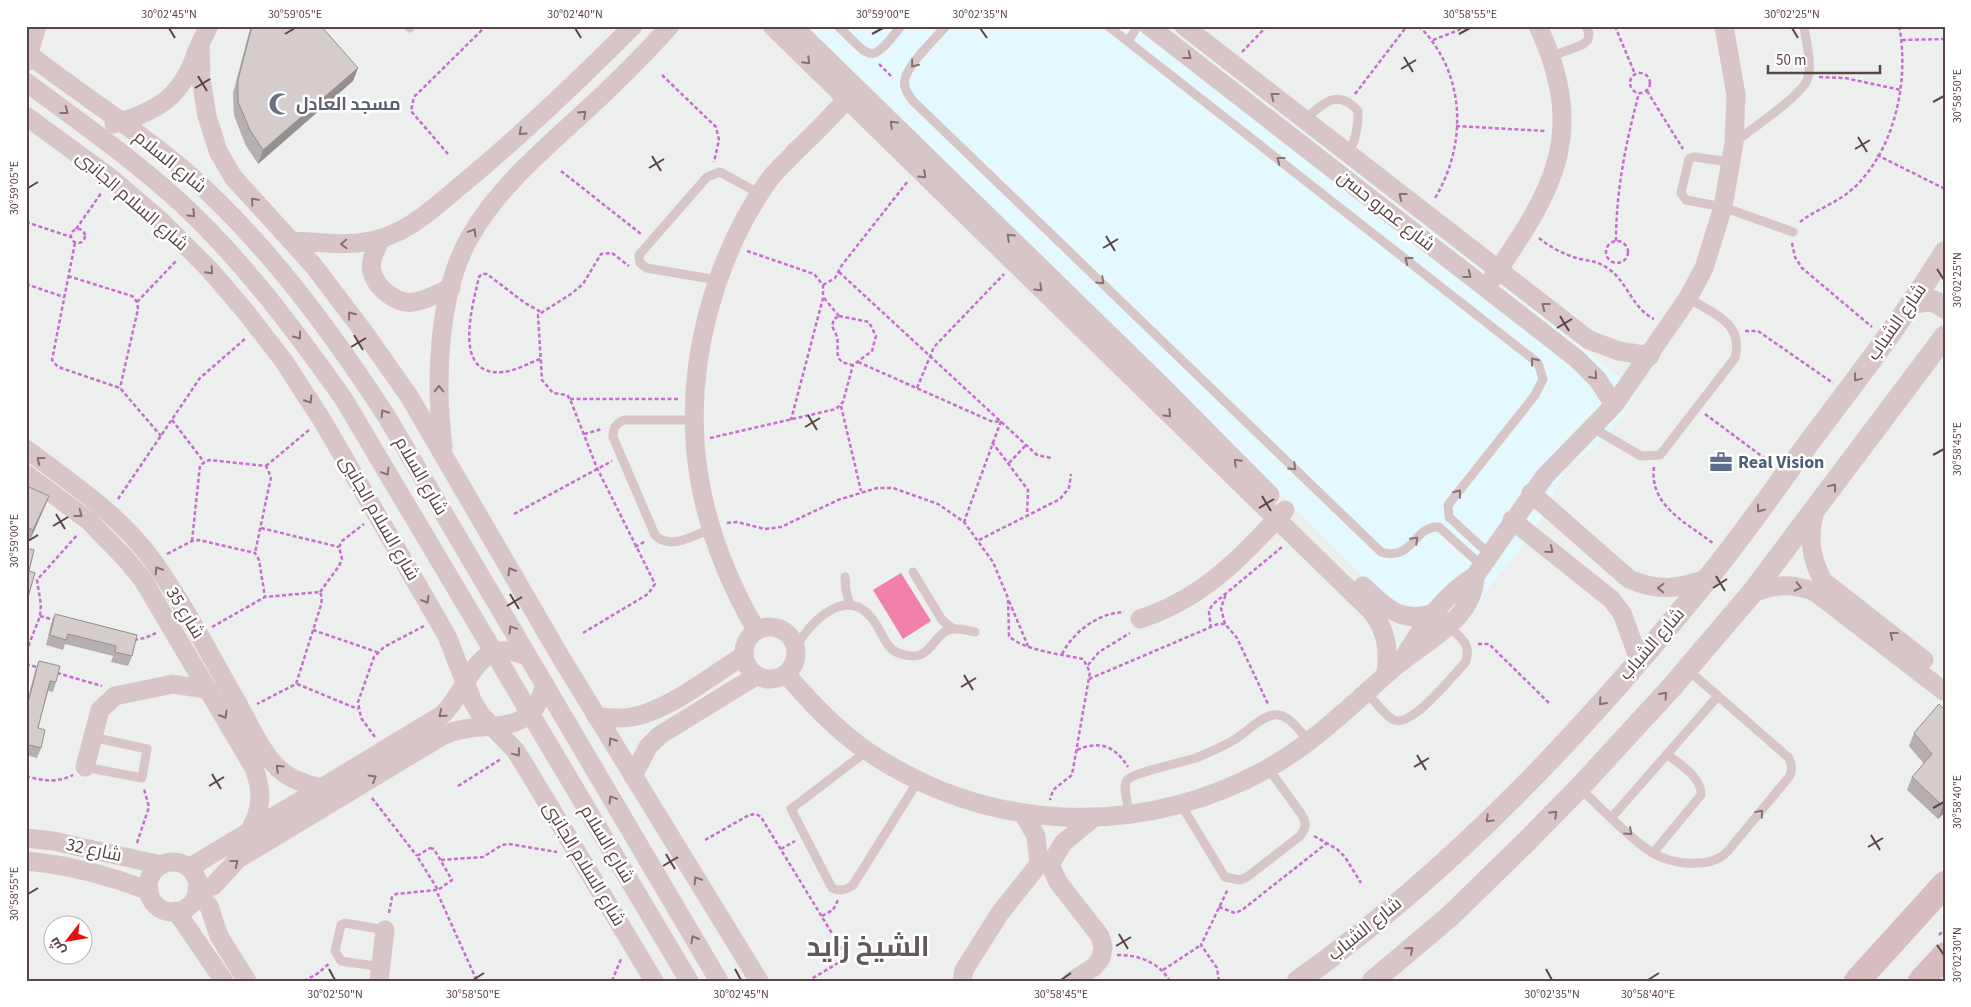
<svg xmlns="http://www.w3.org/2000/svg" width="1971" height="1007" font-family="'Source Sans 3',Cairo,sans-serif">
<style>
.commercial{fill:#e3f9fd}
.water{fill:#f181ab}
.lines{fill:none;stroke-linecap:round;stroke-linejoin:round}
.path{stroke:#c96dd1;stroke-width:2.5;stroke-dasharray:4 2.5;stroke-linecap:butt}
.service{stroke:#d8c5c7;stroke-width:9}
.minor{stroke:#d8c5c7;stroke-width:19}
.tertiary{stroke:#d8c5c7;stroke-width:22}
.secondary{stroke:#d7bdbf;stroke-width:26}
.wall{fill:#b7afaf}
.shaded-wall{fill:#958f8f}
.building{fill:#d5cccc;stroke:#958f8f}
.oneway{stroke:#877173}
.ticks{fill:none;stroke:#5b4446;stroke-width:2}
.labels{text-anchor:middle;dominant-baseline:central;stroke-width:5;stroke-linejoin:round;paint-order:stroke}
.worship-label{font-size:18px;font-weight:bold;fill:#5b616d;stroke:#fff;text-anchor:start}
.street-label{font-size:18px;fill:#5b4446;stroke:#fff}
.service-label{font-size:18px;font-weight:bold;fill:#4e5e75;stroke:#fff;text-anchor:start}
.town-label{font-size:28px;font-weight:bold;fill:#625959;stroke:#fff}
.neatline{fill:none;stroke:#5b4446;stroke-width:2}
.ticks-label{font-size:12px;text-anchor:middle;fill:#5b4446}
</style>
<rect width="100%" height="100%" fill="#ecefed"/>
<polygon class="commercial" points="806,26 1166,26 1638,391 1613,429 1597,446 1568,464 1540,522 1512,561 1492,583 1475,611 1463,620 1436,597 1422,608 1391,603"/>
<polygon class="water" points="901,573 931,621 903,639 873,590"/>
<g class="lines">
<g class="path">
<path d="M1419,26c47,47 49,118 15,174"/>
<polyline points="1615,26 1635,74"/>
<polyline points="1433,40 1469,26"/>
<polyline points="1902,40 1945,39"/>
<polyline points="1242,52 1267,26"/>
<polyline points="879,64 893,78"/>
<circle cx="1640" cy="83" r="10"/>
<polyline points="662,75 716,127 719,140 714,162"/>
<polyline points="1819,77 1845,78 1901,90"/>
<polyline points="1647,91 1683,149"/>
<polyline points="1355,94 1407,26"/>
<polyline points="1456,126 1545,131"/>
<polyline points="448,154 411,111 414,97 486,26"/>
<polyline points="1877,155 1945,189"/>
<polyline points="561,171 641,234"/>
<polyline points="26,222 71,237"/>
<path d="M1800,222c15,-12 34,-18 49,-30 45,-37 61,-111 50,-166"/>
<circle cx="78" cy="236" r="7"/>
<polyline points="76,229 102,192"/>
<path d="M1539,238c12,10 26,17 41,21 11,2 19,3 29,10 19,14 23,39 45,50"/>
<path d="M1616,241c0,-51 10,-99 23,-148"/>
<circle cx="1617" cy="252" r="11"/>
<polyline points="75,243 52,360 58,367 120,388 161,436"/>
<polyline points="1792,243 1795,257 1802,268 1872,327"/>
<polyline points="747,251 814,274 823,285 823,298 791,420"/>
<polyline points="839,272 1037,455 1051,458"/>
<polyline points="68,276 132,296 137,302 138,309 120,388"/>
<polyline points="26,284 64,297"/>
<polyline points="823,285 835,278 842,265 908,181"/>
<polyline points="824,298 839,316"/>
<polyline points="137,302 177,260"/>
<path d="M839,316l30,6 7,14 -4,15 -19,14c-22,-3 -13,-14 -16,-28 -1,-4 -4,-8 -5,-11l2,-7z"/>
<polyline points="1745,331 1758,331 1833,383"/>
<path d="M540,359c-11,4 -25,12 -37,13 -52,5 -30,-68 -24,-95l3,-3h5l38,29 16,9"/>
<polyline points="858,362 993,422 1001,421 964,522"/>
<polyline points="917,388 934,347 1004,274"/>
<polyline points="570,399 678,399"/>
<polyline points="841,406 861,491"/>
<polyline points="1705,414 1771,463"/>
<polyline points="172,420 204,462"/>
<polyline points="584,434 602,429"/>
<polyline points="710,438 836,409 843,402 853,365"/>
<polyline points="992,442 1028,490 1027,514"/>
<polyline points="1009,463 1026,445"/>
<polyline points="266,466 309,430"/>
<path d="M1654,467c-5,39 32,55 60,77"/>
<polyline points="118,499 200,378 246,338"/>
<polyline points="514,514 612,461"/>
<path d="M727,523l10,-1 28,7 16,-2 57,-27 39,-12h16l45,16 26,18 29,40 15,36 1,38c13,14 56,19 74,23l7,13 -18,103 -19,15 -3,10"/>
<polyline points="261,528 339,547"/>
<polyline points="979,540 1060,499 1069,488 1071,474"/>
<polyline points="192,541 200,465 209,460 266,466 271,477 255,553"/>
<polyline points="635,547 646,541"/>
<polyline points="167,554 192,541 199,540 255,553 259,560 265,597"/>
<polyline points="320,592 339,566 342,559 339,547 342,541 364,524"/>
<polyline points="1009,601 1028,646"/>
<polyline points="40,616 55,620"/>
<polyline points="1225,624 1221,608 1226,594"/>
<polyline points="212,627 265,597 320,592 322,598 321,605 296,684 257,704"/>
<polyline points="1211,628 1209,612 1212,605 1282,547"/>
<polyline points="313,630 377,652"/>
<polyline points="583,633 648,594 655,584 597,468 570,399 567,395 553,393 542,380 538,315 571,294 583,284 601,254 612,253 629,266"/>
<polyline points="134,640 145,638 156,633"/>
<polyline points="1478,644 1489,644 1549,703"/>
<polyline points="26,652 40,616 41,605 37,580 78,534"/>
<path d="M1062,654c11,-22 36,-41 62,-42"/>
<polyline points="26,664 40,668"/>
<polyline points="1088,665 1099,652 1130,633"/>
<polyline points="57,673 102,686"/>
<polyline points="1089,679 1218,624 1225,624 1237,638 1268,704"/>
<polyline points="297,684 358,709"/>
<polyline points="375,737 361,718 358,702 374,657 384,647 424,626"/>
<path d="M1077,750c23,-10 38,-4 51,17"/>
<path d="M26,776c17,5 31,7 47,-1"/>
<polyline points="458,786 501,759"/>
<polyline points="372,798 417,856"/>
<polyline points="1314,836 1337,849 1345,857 1361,883"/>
<polyline points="705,840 749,815 756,814 761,817 844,953 838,963 808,981"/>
<polyline points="137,843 149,807 144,789"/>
<polygon points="430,848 434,849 452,880 438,890 417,856"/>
<polyline points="781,849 795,841"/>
<polyline points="441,860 483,857 502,845 509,844 557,852"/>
<polyline points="1219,907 1235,913 1242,910 1327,843"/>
<polyline points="389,913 392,897 396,894 436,890 477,981"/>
<polyline points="822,916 833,910 838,900"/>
<polyline points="1939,935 1945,929"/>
<path d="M1117,955c23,0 41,7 53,26"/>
<polyline points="1163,970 1201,945"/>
<polyline points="304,981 317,974 330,963"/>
<polyline points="480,981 485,981"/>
<polyline points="612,981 621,959"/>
<polyline points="1219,981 1217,968 1201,945 1228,889"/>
</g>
<g class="service">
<polyline points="408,26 410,28"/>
<path d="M838,26c34,33 32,40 63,0"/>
<path d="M946,26c-11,13 -38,38 -41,53 -2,9 3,15 8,22l468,451c32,10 33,-27 58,-25l43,39"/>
<polyline points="1108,26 1538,363 1543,379 1535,395 1448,505 1449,517 1490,555"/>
<polyline points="1128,41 1138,26"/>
<polyline points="1552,56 1582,45 1588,40 1589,33 1586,26"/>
<path d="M1305,120c18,-17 33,-32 53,-9 0,17 -2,28 -10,43"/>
<path d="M1734,143c16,-13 67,-47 73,-63 6,-15 -1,-38 -3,-54"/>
<polyline points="1730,162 1694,157 1689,159 1681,193 1686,200 1723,207 1793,232"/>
<polyline points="717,280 647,268 640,263 639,255 707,177 720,172 760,194"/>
<path d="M694,420h-70c-9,4 -11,8 -11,17l42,98c15,16 39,0 56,-6"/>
<path d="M1593,428l48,28 19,-1 75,-97c9,-35 -21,-44 -47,-60"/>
<polyline points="913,572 942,620 953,629"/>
<polyline points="845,577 846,591 850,605"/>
<path d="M796,647c12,-22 46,-59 72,-33 18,17 13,41 45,42 19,0 22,-24 39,-27 7,-1 16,2 23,3"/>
<path d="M1366,692c7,7 20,25 28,28 18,8 59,-45 71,-57 8,-18 -5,-26 -17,-37"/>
<path d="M867,751l-76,58 41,79c8,4 13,2 21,-3l65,-104"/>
<polyline points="85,767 142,778 147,749 92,737"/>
<path d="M1580,788c21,20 48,49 71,64 19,12 59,18 76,0l62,-75c4,-7 3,-11 0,-19l-102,-89"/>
<path d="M1180,803l45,74 15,3 7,-3 53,-41c6,-8 7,-12 2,-21l-34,-47"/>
<path d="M1130,814c-2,-10 -8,-26 -3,-34 4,-6 58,-19 69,-22 14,-6 29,-12 41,-20 11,-7 24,-21 36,-23 15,-3 27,17 36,26"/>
<polyline points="1612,817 1718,696"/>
<path d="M1653,853l48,-58c1,-18 -22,-31 -34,-41"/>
<polyline points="381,967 341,961 335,951 341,925 345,923 385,930"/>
</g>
<g class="minor">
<polyline points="209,26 200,44 201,79 207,116 218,151 233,177 313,265 363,331 409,396 560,656 759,981"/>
<path d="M772,26l600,586c15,20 17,37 14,62"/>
<polyline points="793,26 1159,383 1270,495"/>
<polyline points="1149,26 1577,359 1598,380 1614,405"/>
<polyline points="1184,26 1589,340 1619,351 1650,356"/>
<path d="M26,52c52,41 109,76 159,119 80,70 144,157 202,246l332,564"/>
<polyline points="26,62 37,26"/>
<path d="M26,82c53,39 108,78 156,122 62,58 112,125 161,194l346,583"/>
<polyline points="26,116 112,179 162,222 210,270 245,311 283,360 322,420 447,636 472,700 480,714 515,750 524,764 654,981"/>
<path d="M114,124c44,-13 68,-27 83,-73"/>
<path d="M381,239c-5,9 -12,22 -9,33 4,16 25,33 42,30 12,-2 25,-9 37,-14"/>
<path d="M291,241c31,1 60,7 91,-3 30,-9 54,-32 78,-52 61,-50 117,-104 173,-160"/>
<path d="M1492,279c62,-90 96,-145 46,-253"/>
<path d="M443,447c-8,-65 -6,-154 28,-212 27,-47 71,-84 110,-120 31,-28 61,-58 89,-89"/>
<path d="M26,449c45,34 94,66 127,112 32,45 58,96 85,143 12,21 23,48 40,64 13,12 28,17 44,20"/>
<path d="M26,474l63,47 37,38 17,21 111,188c9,24 8,41 -5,64"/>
<path d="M1531,493l98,86c30,13 49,10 80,-1"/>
<path d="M1815,510c-7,26 -5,47 8,71l101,79"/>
<polyline points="1512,520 1611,599 1622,613 1639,660"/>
<path d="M1363,586c22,21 39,39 71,27l14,13"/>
<path d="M1751,594c22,-10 41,-11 64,-2l130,100"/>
<path d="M1140,619c64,-21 100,-61 145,-109"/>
<circle cx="770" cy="653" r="26"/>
<path d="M756,630c-58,-101 -78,-203 -48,-317 13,-48 32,-93 61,-133 7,-10 18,-19 26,-28 20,-19 40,-39 58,-60"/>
<path d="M1404,657c19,-31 39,-62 71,-81l70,-100 69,-71 74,-107 16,-30 19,-61 11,-64 2,-48 -12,-69"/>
<path d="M786,674c24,28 50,56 81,77 121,82 272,88 400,18 46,-26 84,-63 123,-98 28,-26 85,-50 85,-95"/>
<path d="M596,716c12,2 23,3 35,1 36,-5 81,-42 112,-61"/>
<polyline points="85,767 100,710 115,696 173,684 209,690"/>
<polyline points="633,776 648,747 660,735 756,676"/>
<polyline points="26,838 53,841 161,865"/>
<path d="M26,861c44,4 82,14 123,30"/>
<circle cx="173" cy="887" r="25"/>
<path d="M189,868l253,-153c29,-27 33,-83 86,-58"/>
<path d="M197,890l16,-4 25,-27 204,-123c41,-20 87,8 103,-51"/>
<polyline points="197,894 209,906 219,936 247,981"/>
<polyline points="176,911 224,981"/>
<polyline points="379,981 385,930"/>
<polyline points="962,981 964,970 1000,913 1039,864 1036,836 1023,813"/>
<polyline points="1072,981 1094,967 1101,958 1103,947 1100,936 1058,882 1050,865 1063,843 1092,819"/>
</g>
<g class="tertiary">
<path d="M1912,304c13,-5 22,-5 33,4"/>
<path d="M1298,981c156,-111 290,-254 410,-403 32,-39 61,-81 91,-122 50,-67 102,-133 146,-204"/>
<polyline points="1373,981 1449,917 1524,844 1579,788 1671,688 1751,594 1945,336"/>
</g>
<g class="secondary">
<polyline points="1857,981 1945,884"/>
<polyline points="1921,981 1945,955"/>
</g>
</g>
<g class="wall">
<polygon points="251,26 358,68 353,81 258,164 245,144 234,115 233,93 248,36"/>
<polygon points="26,495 49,496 45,506 30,540 26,539"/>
<polygon points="55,614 137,635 132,656 128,666 111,662 113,656 65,644 63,650 46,645 51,624"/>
<polygon points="39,661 56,682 53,692 48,691 38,728 41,748 37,758 26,755 26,706 35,671"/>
<polygon points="1945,710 1945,812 1938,819 1907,790 1912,777 1924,764 1909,746 1914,733"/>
</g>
<g class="shaded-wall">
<polygon points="358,68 353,81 258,164 263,150"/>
<polygon points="49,496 45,506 30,540 33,530"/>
<polygon points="1945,804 1945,812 1938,819 1943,806"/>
</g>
<g class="building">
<polygon points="252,26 321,26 358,68 263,150 250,130 238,102 238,80"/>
<polygon points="29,487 49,496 33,530 26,527 26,495"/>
<polygon points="26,548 34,550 29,571 35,573 26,604"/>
<polygon points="55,614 137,635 132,656 115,652 116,646 68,634 66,640 50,635"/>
<polygon points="39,661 60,666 56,682 50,681 38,728 45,730 41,748 26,744 26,710"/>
<polygon points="1939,704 1945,710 1945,804 1943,806 1912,777 1932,754 1914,733"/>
</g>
<defs><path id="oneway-chevron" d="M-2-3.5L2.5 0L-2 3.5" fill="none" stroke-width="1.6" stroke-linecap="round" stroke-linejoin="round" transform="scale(1.25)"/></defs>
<g class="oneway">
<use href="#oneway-chevron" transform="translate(1188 56) rotate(38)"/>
<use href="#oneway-chevron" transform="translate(807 61) rotate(45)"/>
<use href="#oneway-chevron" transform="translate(914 64) rotate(129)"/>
<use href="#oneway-chevron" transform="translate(1274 96) rotate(-142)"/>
<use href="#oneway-chevron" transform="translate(65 111) rotate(37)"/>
<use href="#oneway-chevron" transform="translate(583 114) rotate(-43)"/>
<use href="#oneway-chevron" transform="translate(893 124) rotate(-136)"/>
<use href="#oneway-chevron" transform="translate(522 132) rotate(138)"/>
<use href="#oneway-chevron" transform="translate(1280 160) rotate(-142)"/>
<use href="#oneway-chevron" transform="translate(923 175) rotate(44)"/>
<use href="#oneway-chevron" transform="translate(1402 196) rotate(-142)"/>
<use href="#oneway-chevron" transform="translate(254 201) rotate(-132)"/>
<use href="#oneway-chevron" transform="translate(192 214) rotate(44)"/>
<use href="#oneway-chevron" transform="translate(473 232) rotate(-59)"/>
<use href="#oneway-chevron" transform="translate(1010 237) rotate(-136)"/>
<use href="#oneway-chevron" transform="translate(344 244) rotate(178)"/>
<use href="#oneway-chevron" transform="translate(1408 260) rotate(-142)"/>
<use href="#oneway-chevron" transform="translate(210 271) rotate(47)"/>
<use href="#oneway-chevron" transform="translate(1468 275) rotate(38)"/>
<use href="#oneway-chevron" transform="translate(1101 281) rotate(44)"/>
<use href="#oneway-chevron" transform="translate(1039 288) rotate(44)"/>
<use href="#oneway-chevron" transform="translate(1545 306) rotate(-142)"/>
<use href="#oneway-chevron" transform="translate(351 315) rotate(-128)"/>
<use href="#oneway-chevron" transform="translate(298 336) rotate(54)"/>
<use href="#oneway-chevron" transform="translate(1534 361) rotate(-129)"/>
<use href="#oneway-chevron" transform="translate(1594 376) rotate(49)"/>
<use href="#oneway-chevron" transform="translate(1857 378) rotate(127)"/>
<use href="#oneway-chevron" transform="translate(439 389) rotate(-90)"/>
<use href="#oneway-chevron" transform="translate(309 400) rotate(57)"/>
<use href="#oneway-chevron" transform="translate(384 413) rotate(-122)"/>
<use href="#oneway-chevron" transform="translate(1168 414) rotate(44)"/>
<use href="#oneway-chevron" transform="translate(40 460) rotate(-143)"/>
<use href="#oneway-chevron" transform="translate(1237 462) rotate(-135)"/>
<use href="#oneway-chevron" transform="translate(1293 467) rotate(44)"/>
<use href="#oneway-chevron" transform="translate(386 472) rotate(59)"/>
<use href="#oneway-chevron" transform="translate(1833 487) rotate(-53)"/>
<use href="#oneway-chevron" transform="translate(1458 493) rotate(-52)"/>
<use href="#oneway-chevron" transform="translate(1760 509) rotate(126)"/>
<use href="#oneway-chevron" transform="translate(79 514) rotate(37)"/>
<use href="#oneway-chevron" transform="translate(1415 540) rotate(-45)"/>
<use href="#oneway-chevron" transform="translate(1550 550) rotate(39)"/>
<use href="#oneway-chevron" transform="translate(158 570) rotate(-122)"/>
<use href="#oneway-chevron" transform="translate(511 571) rotate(-120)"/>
<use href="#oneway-chevron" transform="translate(1798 587) rotate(12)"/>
<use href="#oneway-chevron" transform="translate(1661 588) rotate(-178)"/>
<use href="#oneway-chevron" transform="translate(426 600) rotate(60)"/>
<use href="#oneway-chevron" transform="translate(512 629) rotate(-121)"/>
<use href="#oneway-chevron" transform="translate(1893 635) rotate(-142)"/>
<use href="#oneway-chevron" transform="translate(1664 695) rotate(-48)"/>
<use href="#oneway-chevron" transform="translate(1602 702) rotate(132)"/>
<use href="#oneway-chevron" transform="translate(442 714) rotate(141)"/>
<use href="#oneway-chevron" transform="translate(224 715) rotate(60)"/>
<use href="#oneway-chevron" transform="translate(612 741) rotate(-122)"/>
<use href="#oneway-chevron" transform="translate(517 753) rotate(53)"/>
<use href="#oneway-chevron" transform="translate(279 768) rotate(-137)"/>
<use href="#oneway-chevron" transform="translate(373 778) rotate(-31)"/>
<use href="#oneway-chevron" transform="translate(612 799) rotate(-121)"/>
<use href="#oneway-chevron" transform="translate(1760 813) rotate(-50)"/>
<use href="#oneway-chevron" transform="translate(1554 814) rotate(-45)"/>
<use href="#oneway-chevron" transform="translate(1489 819) rotate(136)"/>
<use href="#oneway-chevron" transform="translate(1629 832) rotate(42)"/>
<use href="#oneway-chevron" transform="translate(235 863) rotate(-38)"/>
<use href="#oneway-chevron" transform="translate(697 880) rotate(-122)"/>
<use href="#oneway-chevron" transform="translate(694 939) rotate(-120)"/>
<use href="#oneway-chevron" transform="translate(1410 950) rotate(-40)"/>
</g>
<path class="ticks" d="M169,28l6,10M575,28l6,10M980,28l7,10M1792,28l6,10M285,34l10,-6M872,34l11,-6M1459,34l11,-6M1404,57l9,15M1401,69l15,-9M198,76l9,15M195,88l15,-9M1933,102l11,-6M1858,137l9,15M1855,149l15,-9M652,156l9,15M649,168l15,-9M28,188l10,-6M1106,236l9,15M1103,248l15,-9M1937,269l7,11M1560,316l9,15M1557,328l15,-9M354,335l9,15M351,347l15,-9M808,415l9,15M805,427l15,-9M1933,455l11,-6M1262,496l9,15M1259,508l15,-9M56,514l9,15M53,526l15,-9M28,541l10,-6M1716,576l9,15M1713,588l14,-9M510,594l9,15M507,606l15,-9M964,675l9,15M961,687l15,-9M1417,755l9,15M1414,767l15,-9M212,774l9,15M209,786l15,-9M1933,808l11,-6M1871,835l9,15M1868,847l15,-9M666,854l9,15M663,866l15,-9M28,894l10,-6M1119,934l9,15M1937,945l7,10M1116,946l15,-9M329,969l6,11M735,969l6,11M1546,969l6,11M473,980l11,-7M1061,980l10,-7M1648,980l11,-7"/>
<defs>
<symbol id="mosque-bare" viewBox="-9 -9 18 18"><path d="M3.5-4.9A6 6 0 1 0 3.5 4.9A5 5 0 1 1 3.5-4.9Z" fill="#6b7280" stroke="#fff" stroke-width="2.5" paint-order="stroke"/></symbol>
<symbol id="office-bare" viewBox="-9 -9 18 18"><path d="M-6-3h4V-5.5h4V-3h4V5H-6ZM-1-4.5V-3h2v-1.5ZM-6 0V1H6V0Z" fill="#5c6f8a" stroke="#fff" stroke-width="2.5" paint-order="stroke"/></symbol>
</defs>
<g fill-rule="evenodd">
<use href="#mosque-bare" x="264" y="88" width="32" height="32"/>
<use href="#office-bare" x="1705" y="446" width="32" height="32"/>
</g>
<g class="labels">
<g class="worship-label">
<text x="296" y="104">مسجد العادل</text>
</g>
<g class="street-label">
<text transform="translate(170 162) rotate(39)">شارع السلام</text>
<text transform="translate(132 201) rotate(41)">شارع السلام الجانبى</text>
<text transform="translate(1386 211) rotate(38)">شارع عمرو حسن</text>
<text transform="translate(1897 322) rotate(-55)">شارع الشباب</text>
<text transform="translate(421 476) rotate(60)">شارع السلام</text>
<text transform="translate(379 518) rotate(60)">شارع السلام الجانبى</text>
<text transform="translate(185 613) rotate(59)">شارع 35</text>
<text transform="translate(1652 644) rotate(-49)">شارع الشباب</text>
<text transform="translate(607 844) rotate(59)">شارع السلام</text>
<text transform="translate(94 850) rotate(12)">شارع 32</text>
<text transform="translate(584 864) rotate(59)">شارع السلام الجانبى</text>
<text transform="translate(1365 929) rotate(-39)">شارع الشباب</text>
</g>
<g class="service-label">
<text x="1738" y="462">Real Vision</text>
</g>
<g class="town-label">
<text x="868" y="947">الشيخ زايد</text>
</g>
</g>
<rect width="1971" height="1007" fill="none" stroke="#ffffff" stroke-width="55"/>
<g transform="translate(68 940) rotate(239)"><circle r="24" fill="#ffffff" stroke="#bdb4b5"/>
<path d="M0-4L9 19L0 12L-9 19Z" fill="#e70e12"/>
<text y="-8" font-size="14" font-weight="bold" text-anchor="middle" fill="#5b4446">ش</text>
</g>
<path d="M1768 65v8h112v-8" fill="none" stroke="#5b4446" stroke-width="2.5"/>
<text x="1776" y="65" font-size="15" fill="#5b4446" stroke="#ffffff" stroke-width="4" paint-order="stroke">50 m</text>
<rect x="28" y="28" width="1916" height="952" class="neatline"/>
<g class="ticks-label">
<text x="169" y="18">30°02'45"N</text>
<text x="295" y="18">30°59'05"E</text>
<text x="575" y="18">30°02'40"N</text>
<text x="883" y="18">30°59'00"E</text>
<text x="980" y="18">30°02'35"N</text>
<text x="1470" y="18">30°58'55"E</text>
<text x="1792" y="18">30°02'25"N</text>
<text transform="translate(1957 96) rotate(-90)" y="4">30°58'50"E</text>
<text transform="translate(14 188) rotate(-90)" y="4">30°59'05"E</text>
<text transform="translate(1957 280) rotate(-90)" y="4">30°02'25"N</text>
<text transform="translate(1957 449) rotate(-90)" y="4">30°58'45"E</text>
<text transform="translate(14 541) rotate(-90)" y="4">30°59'00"E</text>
<text transform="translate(1957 802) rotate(-90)" y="4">30°58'40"E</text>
<text transform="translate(14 894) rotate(-90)" y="4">30°58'55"E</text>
<text transform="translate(1957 955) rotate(-90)" y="4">30°02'30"N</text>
<text x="335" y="998">30°02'50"N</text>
<text x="473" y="998">30°58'50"E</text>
<text x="741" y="998">30°02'45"N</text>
<text x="1061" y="998">30°58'45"E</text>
<text x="1552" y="998">30°02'35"N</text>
<text x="1648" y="998">30°58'40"E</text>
</g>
</svg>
